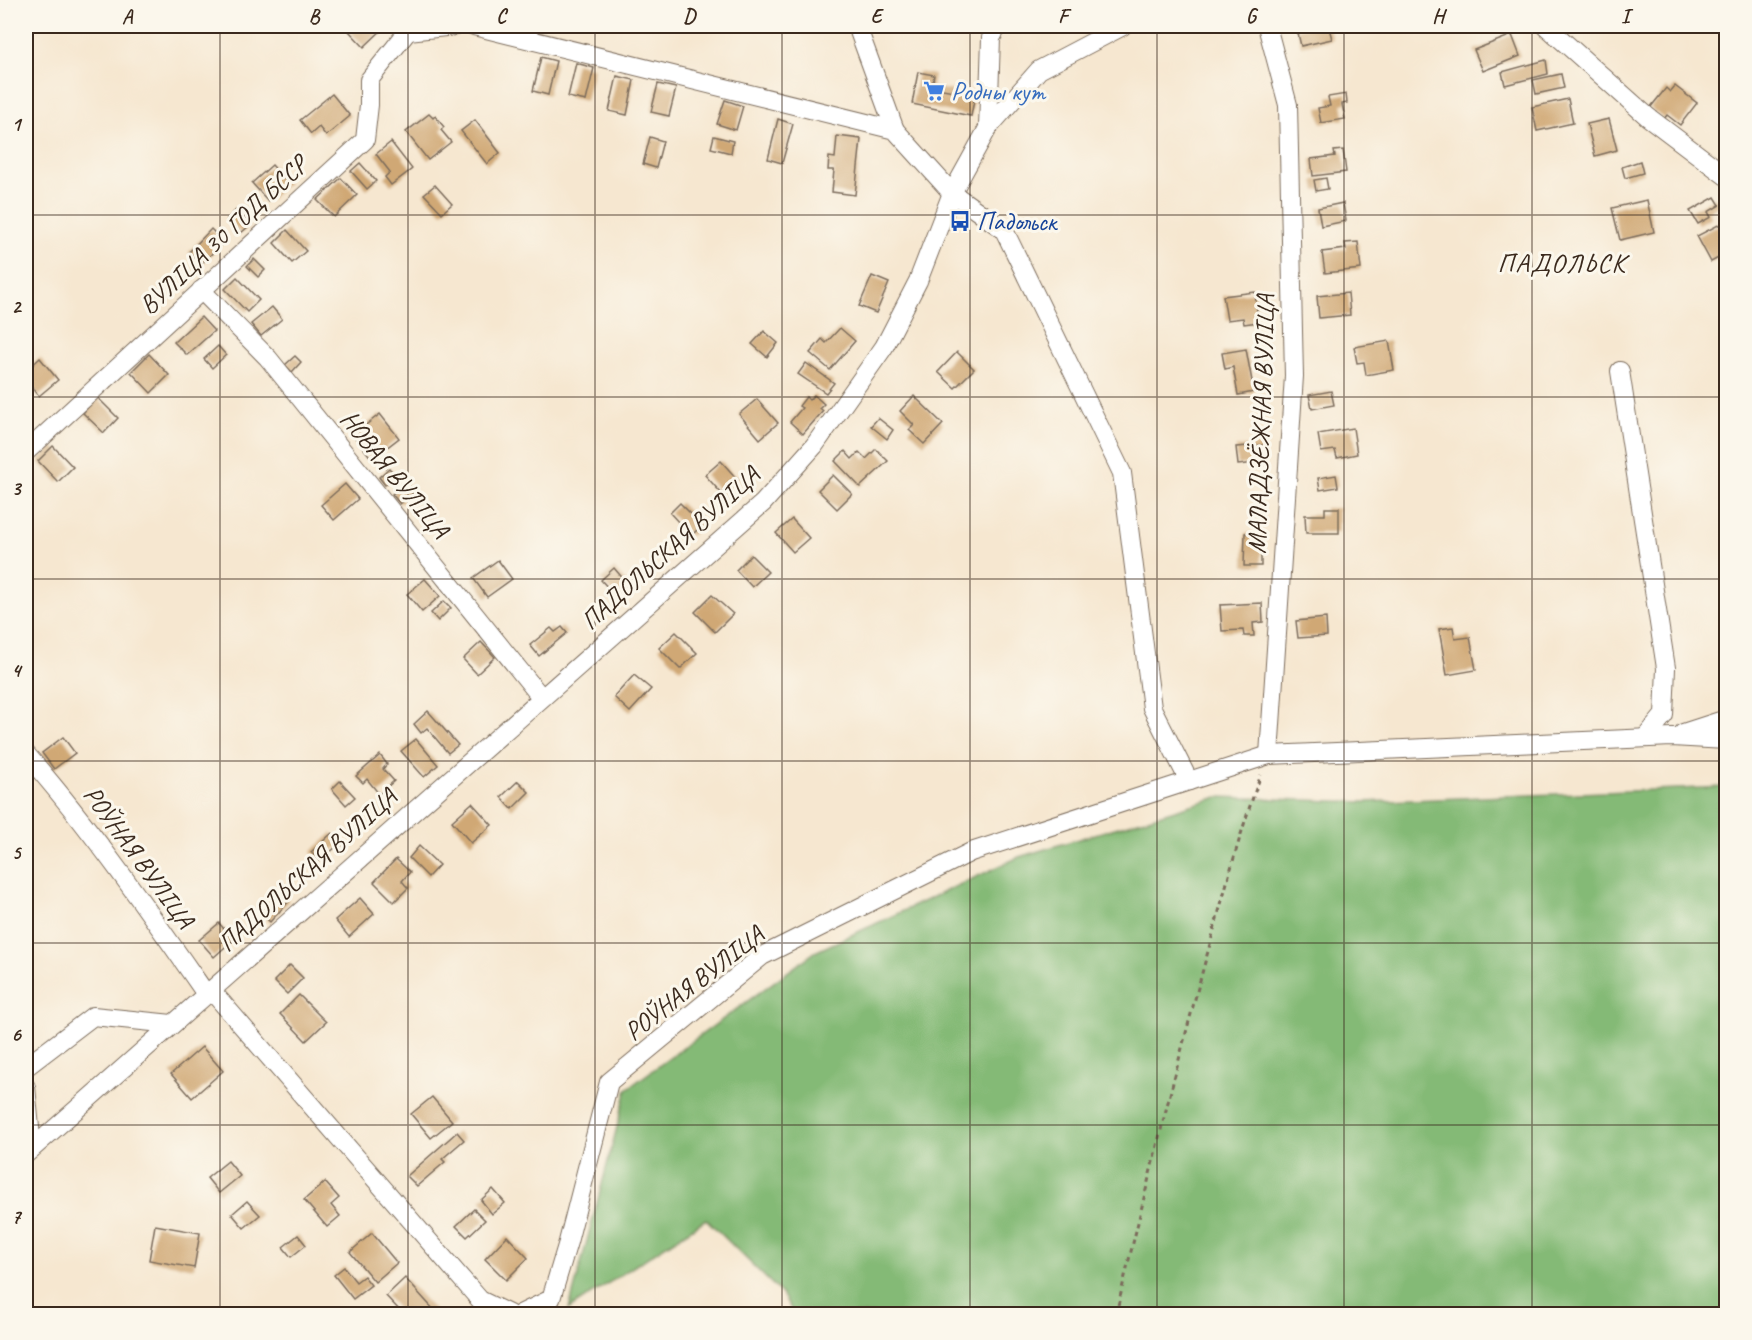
<svg xmlns="http://www.w3.org/2000/svg" width="1752" height="1340" font-family="Caveat,sans-serif">
<style>
.forest{fill:#84ba76;stroke:#60724a;stroke-width:1.5}
.building{fill:#d0a874}
.lines{fill:none;stroke-linecap:round;stroke-linejoin:round}
.minor-casing{stroke:#7c6c5c;stroke-width:20}
.path{stroke:#7c6c5c;stroke-width:3;stroke-dasharray:4.5 4.5;stroke-linecap:butt}
.minor{stroke:#fff;stroke-width:18}
.grid{fill:none;stroke:#3b2a1e;stroke-width:1.5;stroke-opacity:0.55}
.labels{text-anchor:middle;dominant-baseline:central;stroke-width:6;stroke-linejoin:round;paint-order:stroke}
.shop-label{font-size:26px;fill:#366cbe;stroke:#fbf7ec;text-anchor:start}
.transit-label{font-size:26px;fill:#164399;stroke:#fbf7ec;text-anchor:start}
.street-label{font-size:26px;fill:#3b2a1e;stroke:#fbf7ec}
.neighbourhood-label{font-size:27px;letter-spacing:1.5px;fill:#3b2a1e;stroke:#fbf7ec}
.neatline{fill:none;stroke:#3b2a1e;stroke-width:2}
.grid-label{font-size:20px;text-anchor:middle;font-weight:bold;fill:#3b2a1e}
</style>
<rect width="100%" height="100%" fill="#fbf7ec"/>
<filter id="ink" filterUnits="userSpaceOnUse"><feTurbulence type="fractalNoise" baseFrequency=".0167" numOctaves="2"/><feDisplacementMap in="SourceGraphic" scale="12" xChannelSelector="R" yChannelSelector="G"/><feConvolveMatrix kernelMatrix="1 2 1 2 8 2 1 2 1" color-interpolation-filters="sRGB"/></filter>
<filter id="wash" filterUnits="userSpaceOnUse"><feTurbulence type="fractalNoise" baseFrequency=".008" numOctaves="4" result="noise"/><feDisplacementMap in="SourceGraphic" scale="24" xChannelSelector="R" yChannelSelector="G"/><feGaussianBlur stdDeviation="1.35" result="paint"/><feColorMatrix in="noise" values="0 0 0 0 0 0 0 0 0 0 0 0 0 0 0 0 0 1.4 0 .05"/><feComposite in="paint" operator="in"/></filter>
<g filter="url(#wash)">
<rect width="100%" height="100%" fill="#f6e7d0"/>
<polygon class="forest" points="1726,787 1726,1314 794,1314 782,1294 706,1219 569,1309 627,1089 815,952 1019,857 1218,797 1364,802"/>
<g id="blocks">
<g class="building">
<polygon points="354,26 386,26 364,47 349,31"/>
<polygon points="1313,26 1335,26 1329,28 1332,39 1301,46 1297,29"/>
<polygon points="1512,35 1520,56 1483,71 1474,50"/>
<polygon points="541,57 556,61 548,95 533,91"/>
<polygon points="1546,60 1548,74 1505,85 1502,72"/>
<polygon points="576,63 594,68 586,101 568,97"/>
<polygon points="918,72 934,75 932,87 975,95 971,116 912,104"/>
<polygon points="1561,74 1564,88 1536,94 1533,80"/>
<polygon points="617,76 634,80 627,115 609,111"/>
<polygon points="658,84 676,88 669,116 651,112"/>
<polygon points="1675,86 1697,103 1680,125 1667,115 1664,119 1650,108 1666,88 1670,92"/>
<polygon points="332,94 350,116 326,136 319,127 311,134 300,120"/>
<polygon points="1346,94 1347,103 1342,104 1345,119 1321,123 1318,108 1330,106 1328,97"/>
<polygon points="1568,99 1573,123 1537,131 1532,107"/>
<polygon points="725,100 743,106 736,130 717,124"/>
<polygon points="429,114 433,118 435,116 444,127 441,130 451,142 428,160 406,132"/>
<polygon points="778,119 793,124 782,163 768,159"/>
<polygon points="1609,119 1617,150 1595,156 1587,124"/>
<polygon points="475,120 500,153 487,164 461,131"/>
<polygon points="714,136 733,141 731,153 711,148"/>
<polygon points="837,136 861,139 855,195 832,192 834,170 828,170 829,157 835,158"/>
<polygon points="650,137 663,141 656,168 643,164"/>
<polygon points="391,142 412,169 391,185 385,177 390,172 376,154"/>
<polygon points="1343,150 1346,172 1313,176 1311,159 1335,156 1334,151"/>
<polygon points="1640,161 1643,173 1625,178 1622,167"/>
<polygon points="360,163 376,181 367,189 351,171"/>
<polygon points="272,165 288,183 268,201 252,183"/>
<polygon points="341,178 357,195 334,217 317,200"/>
<polygon points="1326,178 1328,189 1316,191 1314,180"/>
<polygon points="435,185 452,204 442,213 424,194"/>
<polygon points="1715,197 1720,205 1708,212 1711,217 1698,224 1690,211"/>
<polygon points="1647,200 1654,232 1620,240 1612,208"/>
<polygon points="1343,203 1346,221 1321,226 1318,208"/>
<polygon points="236,210 250,225 241,233 227,219"/>
<polygon points="1726,221 1726,254 1711,262 1697,236"/>
<polygon points="211,229 224,242 201,264 189,252"/>
<polygon points="287,230 306,251 292,263 274,243"/>
<polygon points="1358,242 1361,269 1325,273 1322,252 1346,249 1345,243"/>
<polygon points="254,259 265,270 258,277 247,266"/>
<polygon points="872,276 889,283 876,313 859,306"/>
<polygon points="237,277 259,300 247,312 225,289"/>
<polygon points="1255,292 1258,322 1244,324 1243,318 1227,320 1223,296"/>
<polygon points="1348,293 1350,315 1319,318 1317,296"/>
<polygon points="272,307 282,319 261,336 251,324"/>
<polygon points="201,317 214,331 187,355 174,342"/>
<polygon points="840,328 855,341 830,370 810,353 822,339 826,343"/>
<polygon points="764,331 778,343 767,357 752,344"/>
<polygon points="1389,341 1394,370 1366,375 1364,362 1357,363 1354,347"/>
<polygon points="218,346 226,355 212,368 204,359"/>
<polygon points="1246,349 1254,392 1238,395 1233,367 1225,369 1222,353"/>
<polygon points="957,352 974,369 955,388 938,372"/>
<polygon points="149,354 169,375 151,393 131,372"/>
<polygon points="295,356 301,362 292,372 285,365"/>
<polygon points="40,358 58,380 39,396 26,379 26,371"/>
<polygon points="806,363 834,383 826,393 798,374"/>
<polygon points="1331,391 1334,405 1312,409 1309,395"/>
<polygon points="814,395 824,404 820,408 823,411 803,434 790,422 802,408 799,406 806,397 809,400"/>
<polygon points="914,396 943,424 924,444 909,430 914,425 900,411"/>
<polygon points="97,397 118,418 104,433 83,413"/>
<polygon points="757,399 778,423 760,439 739,414"/>
<polygon points="380,414 399,438 372,459 353,435"/>
<polygon points="878,418 893,430 887,439 871,426"/>
<polygon points="1353,428 1357,454 1337,458 1335,450 1321,452 1318,434"/>
<polygon points="1263,445 1265,462 1238,465 1236,447"/>
<polygon points="53,446 73,467 58,482 38,461"/>
<polygon points="876,449 888,461 860,487 835,461 845,451 852,459 859,452 866,459"/>
<polygon points="721,461 738,480 722,494 705,475"/>
<polygon points="389,468 396,476 385,485 379,477"/>
<polygon points="833,475 852,494 837,509 818,490"/>
<polygon points="1336,475 1338,487 1320,490 1318,478"/>
<polygon points="406,483 414,492 400,504 392,494"/>
<polygon points="345,484 358,499 334,520 321,505"/>
<polygon points="680,503 702,525 691,536 670,513"/>
<polygon points="1325,508 1339,508 1339,533 1306,533 1305,515 1325,515"/>
<polygon points="792,519 809,538 793,552 776,533"/>
<polygon points="1245,533 1261,533 1261,566 1244,566"/>
<polygon points="751,555 768,572 752,587 736,570"/>
<polygon points="498,560 512,579 487,597 473,578"/>
<polygon points="614,568 632,589 619,600 601,580"/>
<polygon points="425,579 440,596 422,612 407,594"/>
<polygon points="712,595 733,614 715,632 695,612"/>
<polygon points="444,601 451,608 438,621 431,613"/>
<polygon points="1262,603 1263,622 1253,623 1254,636 1244,636 1243,630 1222,631 1220,605"/>
<polygon points="1326,618 1327,636 1298,638 1296,621"/>
<polygon points="562,627 567,633 539,656 530,645 551,628 555,632"/>
<polygon points="1453,627 1455,639 1470,637 1476,670 1447,675 1439,629"/>
<polygon points="676,632 697,653 680,669 659,648"/>
<polygon points="481,642 495,657 477,674 463,659"/>
<polygon points="634,675 651,689 630,712 614,697"/>
<polygon points="428,711 458,745 448,753 427,728 421,733 414,724"/>
<polygon points="63,737 75,753 54,769 42,753"/>
<polygon points="416,739 438,765 424,777 401,751"/>
<polygon points="380,755 387,764 383,769 394,781 379,794 367,779 363,783 356,776"/>
<polygon points="340,781 355,797 346,805 332,789"/>
<polygon points="518,781 529,792 512,809 501,797"/>
<polygon points="472,803 492,825 471,843 452,821"/>
<polygon points="332,833 342,845 338,849 336,847 320,861 311,852"/>
<polygon points="419,846 439,865 428,877 409,858"/>
<polygon points="396,859 410,872 402,881 408,888 394,902 374,882"/>
<polygon points="277,890 289,901 270,922 258,910"/>
<polygon points="360,898 374,914 349,937 335,920"/>
<polygon points="219,923 233,940 214,957 199,940"/>
<polygon points="290,965 303,978 287,994 274,981"/>
<polygon points="299,995 326,1022 306,1041 280,1014"/>
<polygon points="202,1047 223,1071 192,1098 171,1074"/>
<polygon points="432,1097 452,1121 431,1138 411,1114"/>
<polygon points="457,1132 464,1140 442,1159 445,1162 417,1186 407,1176"/>
<polygon points="228,1161 240,1176 219,1193 207,1178"/>
<polygon points="325,1182 339,1198 331,1205 340,1216 327,1227 304,1200"/>
<polygon points="493,1189 505,1203 492,1214 481,1200"/>
<polygon points="247,1201 260,1215 244,1228 232,1214"/>
<polygon points="474,1209 485,1220 467,1237 456,1226"/>
<polygon points="155,1225 200,1233 194,1268 149,1260"/>
<polygon points="372,1233 397,1263 375,1282 350,1252"/>
<polygon points="298,1235 306,1245 291,1257 283,1247"/>
<polygon points="507,1236 528,1258 506,1280 485,1259"/>
<polygon points="344,1267 356,1282 364,1276 371,1285 353,1299 334,1275"/>
<polygon points="405,1278 434,1310 429,1314 403,1314 386,1296"/>
</g>
</g>
</g>
<g filter="url(#ink)">
<use href="#blocks" fill-opacity="0" stroke="#7c6c5c" stroke-width="1.5"/>
<g class="lines">
<defs>
<g id="minor">
<polyline points="474,26 895,130 952,193 1004,230 1122,473 1152,708 1189,781"/>
<polyline points="857,26 895,130"/>
<polyline points="1267,26 1288,105 1294,376 1269,755"/>
<polyline points="1546,26 1648,117 1726,176"/>
<polyline points="408,31 455,26"/>
<polyline points="988,128 1039,70 1123,26"/>
<polyline points="201,290 268,358 541,697"/>
<polyline points="1620,371 1666,668 1664,715 1645,738"/>
<polyline points="26,452 365,140 369,105 369,80 408,31 409,26"/>
<polyline points="1683,733 1726,719"/>
<path d="M26,754c66,75 123,158 180,240"/>
<polyline points="211,990 480,1300 509,1314"/>
<polyline points="26,1067 93,1016 172,1024"/>
<polyline points="26,1087 32,1148"/>
<polyline points="26,1154 763,503 814,446 884,347 918,281 952,193 988,128 991,38 998,26"/>
<polyline points="520,1314 551,1299 568,1242 609,1082 762,956 971,852 1269,755 1672,737 1726,740"/>
</g>
</defs>
<use href="#minor" class="minor-casing"/>
<path class="path" d="M1116,1314c28,-118 57,-235 89,-352 18,-63 33,-126 56,-187"/>
<use href="#minor" class="minor"/>
</g>
</g>
<path class="grid" d="M220,26v1288M408,26v1288M595,26v1288M782,26v1288M970,26v1288M1157,26v1288M1344,26v1288M1532,26v1288M26,215h1700M26,397h1700M26,579h1700M26,761h1700M26,943h1700M26,1125h1700"/>
<defs>
<symbol id="supermarket-bare" viewBox="-9 -9 18 18"><path d="M-6-5.5h2.5l.6 2H6L4.5 2H-2.5L-4.4-4H-6ZM-1.5 3.2a1.3 1.3 0 1 0 .1 0ZM3 3.2a1.3 1.3 0 1 0 .1 0Z" fill="#3f7fe0" stroke="#fbf7ec" stroke-width="2.5" paint-order="stroke"/></symbol>
<symbol id="bus-bare" viewBox="-9 -9 18 18"><path d="M-5-6H5V4H4V6H2V4H-2V6H-4V4H-5ZM-3.5-4V0h7V-4ZM-3.5 1.2v1.5H-2V1.2ZM2 1.2v1.5H3.5V1.2Z" fill="#1a4fb4" stroke="#fbf7ec" stroke-width="2.5" paint-order="stroke"/></symbol>
</defs>
<g fill-rule="evenodd">
<use href="#supermarket-bare" x="919" y="76" width="30" height="30"/>
<use href="#bus-bare" x="945" y="206" width="30" height="30"/>
</g>
<g class="labels">
<g class="shop-label">
<text x="951" y="91">Родны кут</text>
</g>
<g class="transit-label">
<text x="977" y="221">Падольск</text>
</g>
<g class="street-label">
<text transform="translate(223 235) rotate(-43)">ВУЛІЦА 30 ГОД БССР</text>
<text transform="translate(1261 424) rotate(-88)">МАЛАДЗЁЖНАЯ ВУЛІЦА</text>
<text transform="translate(395 474) rotate(51)">НОВАЯ ВУЛІЦА</text>
<text transform="translate(670 548) rotate(-42)">ПАДОЛЬСКАЯ ВУЛІЦА</text>
<text transform="translate(139 857) rotate(54)">РОЎНАЯ ВУЛІЦА</text>
<text transform="translate(307 870) rotate(-42)">ПАДОЛЬСКАЯ ВУЛІЦА</text>
<text transform="translate(694 983) rotate(-38)">РОЎНАЯ ВУЛІЦА</text>
</g>
<g class="neighbourhood-label">
<text x="1562" y="263">ПАДОЛЬСК</text>
</g>
</g>
<rect width="1752" height="1340" fill="none" stroke="#fbf7ec" stroke-width="66"/>
<rect x="33" y="33" width="1686" height="1274" class="neatline"/>
<g class="grid-label">
<text x="127" y="23">A</text>
<text x="314" y="23">B</text>
<text x="501" y="23">C</text>
<text x="689" y="23">D</text>
<text x="876" y="23">E</text>
<text x="1063" y="23">F</text>
<text x="1251" y="23">G</text>
<text x="1438" y="23">H</text>
<text x="1625" y="23">I</text>
<text x="16" y="131">1</text>
<text x="16" y="313">2</text>
<text x="16" y="495">3</text>
<text x="16" y="677">4</text>
<text x="16" y="859">5</text>
<text x="16" y="1041">6</text>
<text x="16" y="1223">7</text>
</g>
</svg>
